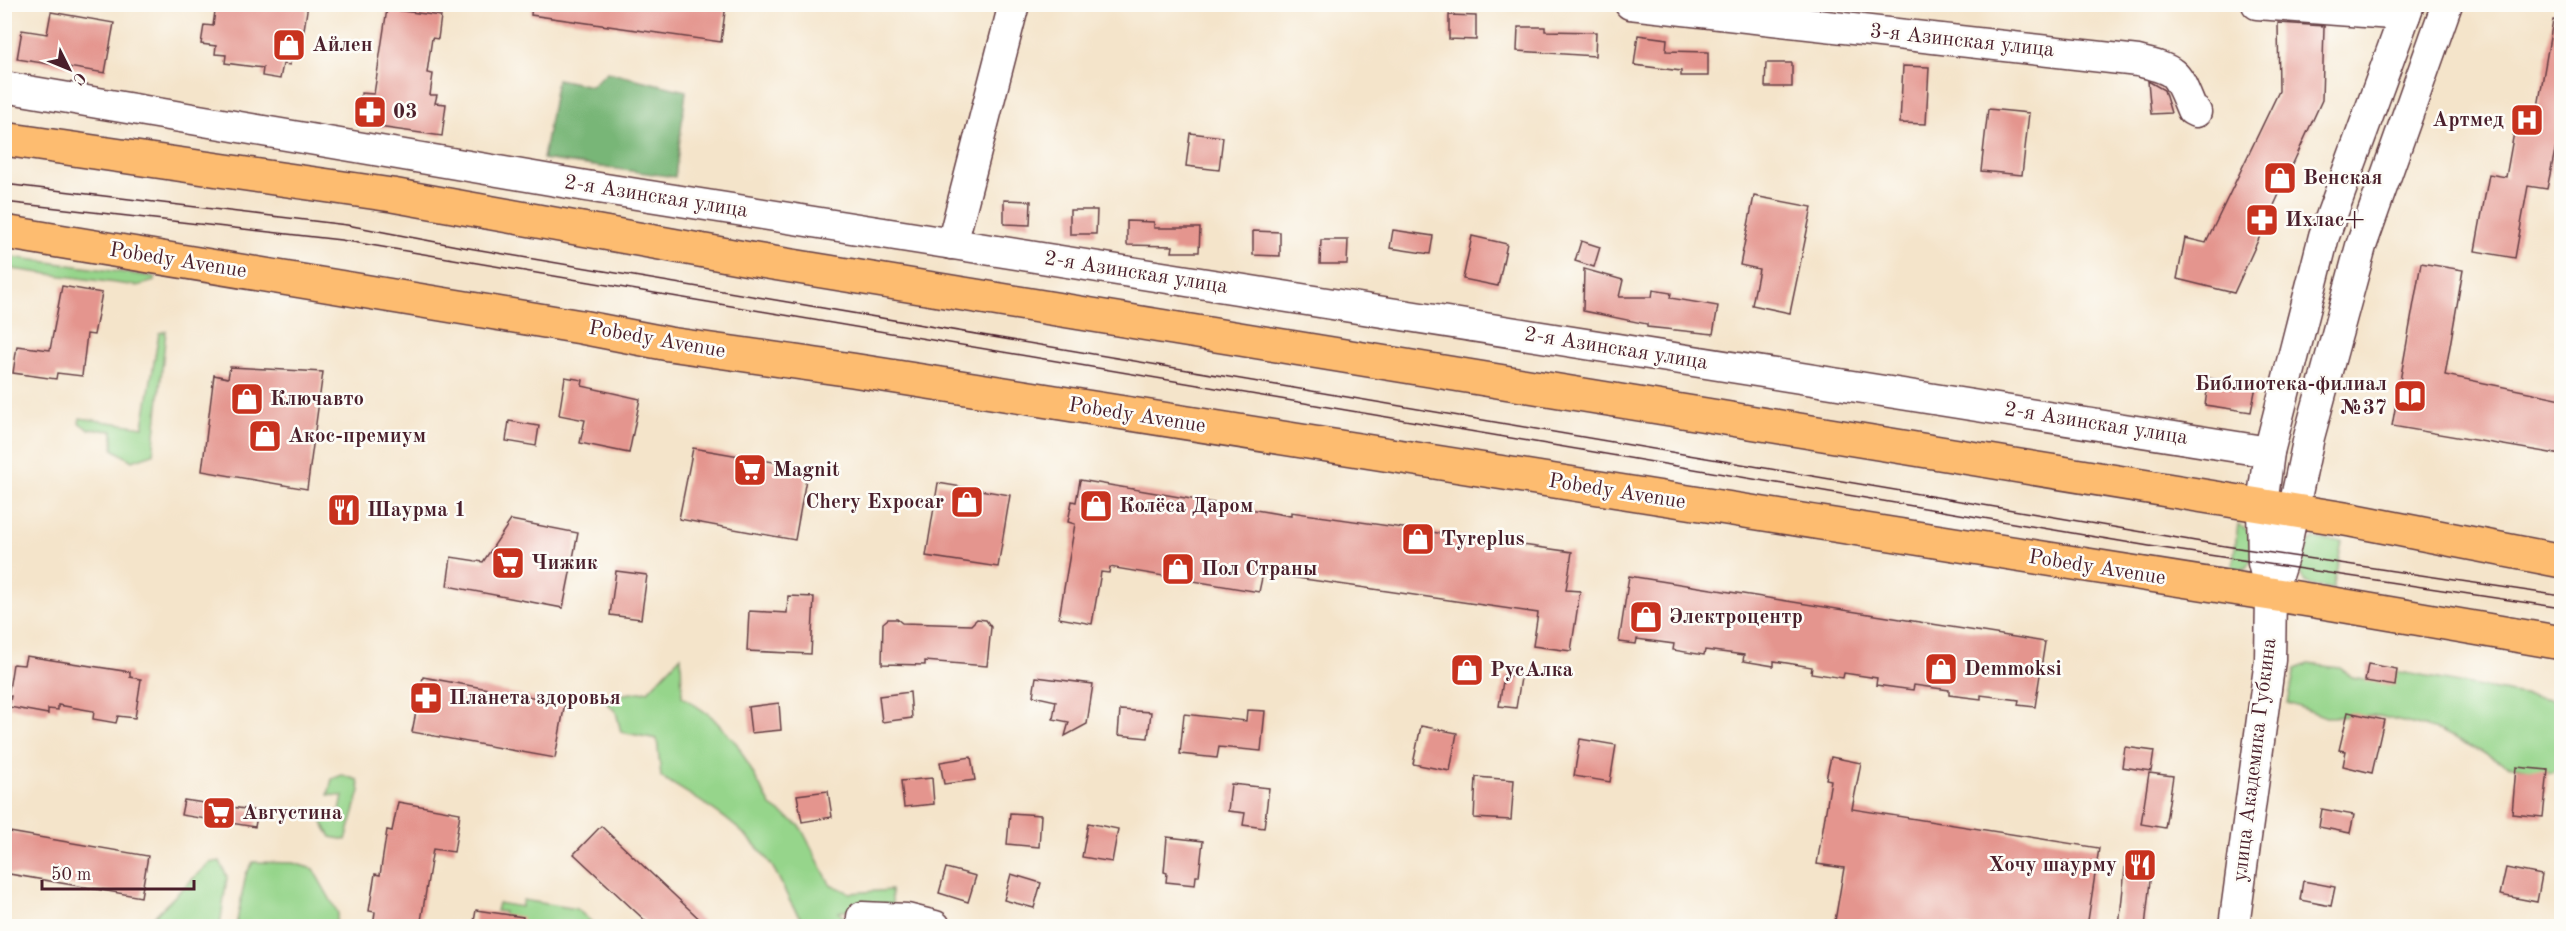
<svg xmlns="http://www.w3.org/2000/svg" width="2566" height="931" font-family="'Old Standard TT',serif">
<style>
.green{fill:#96d58b;stroke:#707a5b;stroke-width:1.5}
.forest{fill:#78b677;stroke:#616a51;stroke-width:1.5}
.building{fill:#e4958e}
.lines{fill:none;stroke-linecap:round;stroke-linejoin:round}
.minor-casing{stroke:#643d43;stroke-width:33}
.major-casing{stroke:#643d43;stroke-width:36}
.minor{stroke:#fff;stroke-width:30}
.major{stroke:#fdbc6f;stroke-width:33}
.tram{stroke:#4a1f2b;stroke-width:1.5}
.labels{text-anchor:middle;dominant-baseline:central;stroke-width:5;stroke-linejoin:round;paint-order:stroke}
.street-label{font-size:21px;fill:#4a1f2b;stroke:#fdfcf7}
.poi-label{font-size:21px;font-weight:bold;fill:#4a1f2b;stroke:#fdfcf7;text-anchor:start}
</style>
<rect width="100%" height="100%" fill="#fdfcf7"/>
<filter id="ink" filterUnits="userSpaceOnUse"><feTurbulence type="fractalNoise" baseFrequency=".0167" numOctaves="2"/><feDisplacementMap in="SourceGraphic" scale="12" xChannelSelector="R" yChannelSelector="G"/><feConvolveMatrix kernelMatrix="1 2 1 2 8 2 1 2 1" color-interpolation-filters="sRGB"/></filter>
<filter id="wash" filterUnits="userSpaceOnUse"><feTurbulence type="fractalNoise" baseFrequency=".008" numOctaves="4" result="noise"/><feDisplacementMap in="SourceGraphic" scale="24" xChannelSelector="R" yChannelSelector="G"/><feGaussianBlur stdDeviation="1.35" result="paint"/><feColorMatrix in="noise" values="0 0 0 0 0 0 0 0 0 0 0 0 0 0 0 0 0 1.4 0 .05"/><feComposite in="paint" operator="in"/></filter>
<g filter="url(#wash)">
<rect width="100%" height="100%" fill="#f4e4ca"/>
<g class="green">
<polygon points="5,256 155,277 155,281 137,286 5,268"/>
<polygon points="166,331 153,454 132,461 113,449 113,431 88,429 79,423 80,418 143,427 159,333"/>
<polygon points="2238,524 2248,531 2253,557 2246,568 2232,571"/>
<path d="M2314,539l28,2 -9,48c-7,-2 -17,-2 -24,-5 -17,-8 -8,-38 5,-45z"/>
<path d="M681,656l1,40 29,20 26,28 34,62 29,20 30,58 20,9 41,-3 2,19 -20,6 -24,-5 -10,2 12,14h-43c-20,-19 -23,-41 -38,-63 -28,-39 -68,-61 -109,-86l-4,-38 -36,-7 -5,-20 -15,-15 47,-6z"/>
<polygon points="2308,664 2340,668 2352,677 2392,684 2395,671 2561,702 2561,768 2552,773 2507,765 2441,731 2379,716 2326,717 2288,703 2295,669"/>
<polygon points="342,775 358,780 360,791 346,840 331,837 320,819 338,821 343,796 328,795 332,779"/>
<polygon points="220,861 227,877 220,926 197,926 159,918 158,926 144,926 209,863"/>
<polygon points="253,862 293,863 313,869 338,913 335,926 236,926 246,874"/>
<polygon points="523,900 577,909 596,926 501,926 504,912 496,911 498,903 521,907"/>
</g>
<polygon class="forest" points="607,72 686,91 675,177 543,159 557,79 591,86"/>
<g id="blocks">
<g class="building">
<polygon points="216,4 308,4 300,55 292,54 290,65 283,64 280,79 262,76 263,68 225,63 226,55 215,54 216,46 201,44 204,25 213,26"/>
<polygon points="532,4 726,4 721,42 531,15"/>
<polygon points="387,9 441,16 438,39 432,38 427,73 433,74 430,95 437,95 435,103 446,104 442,136 357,124 361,93 374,94"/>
<polygon points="51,12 114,23 105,73 17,59 22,30 47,34"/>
<polygon points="1449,15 1476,16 1476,40 1449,39"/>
<polygon points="2553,20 2562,21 2562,117 2547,189 2528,186 2515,258 2475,251 2489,174 2506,177 2518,110 2537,113"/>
<polygon points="2278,23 2324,26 2322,100 2234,293 2177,279 2185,238 2206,243 2279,91"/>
<polygon points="1518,27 1545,27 1545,31 1596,32 1595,56 1517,51"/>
<polygon points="1638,35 1667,39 1666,51 1708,52 1708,76 1681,76 1681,71 1634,65"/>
<polygon points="1766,63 1792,63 1792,87 1765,87"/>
<polygon points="1903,66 1929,67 1926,124 1900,123"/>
<polygon points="2148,81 2164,90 2171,113 2151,114"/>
<polygon points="1988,109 2029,113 2022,175 1981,171"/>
<polygon points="1190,133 1223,137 1219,170 1186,166"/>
<polygon points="1754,196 1812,207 1790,313 1752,305 1759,269 1740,265"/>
<polygon points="1004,200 1031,201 1030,225 1004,224"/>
<polygon points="1070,210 1097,210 1096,234 1070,234"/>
<polygon points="1127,221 1154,222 1154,228 1200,228 1199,252 1172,252 1173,246 1127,245"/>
<polygon points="1393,230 1433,236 1430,254 1390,248"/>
<polygon points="1253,231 1280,232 1280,256 1253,255"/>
<polygon points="1472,236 1507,244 1498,286 1463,279"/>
<polygon points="1321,240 1348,240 1347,264 1320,264"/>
<polygon points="1581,241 1600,247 1594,267 1575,261"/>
<polygon points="2421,263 2463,270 2445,375 2562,399 2562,455 2392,426"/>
<polygon points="1584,269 1623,280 1619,297 1652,297 1653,290 1671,293 1670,298 1718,306 1713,334 1647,327 1647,324 1583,311"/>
<polygon points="62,286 102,293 94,335 87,334 82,376 57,373 56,379 13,373 17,346 50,350"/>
<polygon points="230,367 323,372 307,489 202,471 214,375 228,378"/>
<polygon points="565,377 583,380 582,386 640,399 629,453 580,443 585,420 559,415"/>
<polygon points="2209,378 2256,386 2251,412 2205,405"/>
<polygon points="509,421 539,426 536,446 506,441"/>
<polygon points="693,448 808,468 795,540 679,519"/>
<polygon points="1080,480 1291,516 1291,512 1572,552 1566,590 1580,591 1571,651 1533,646 1538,613 1263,573 1259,592 1110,567 1109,573 1101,572 1092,624 1059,618 1075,524 1068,522 1072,501 1076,502"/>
<polygon points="938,483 1010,495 998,567 926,556"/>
<polygon points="511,520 578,533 563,608 447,586 451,557 483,562"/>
<polygon points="616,571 647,575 641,619 610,615"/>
<polygon points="1629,576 2045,642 2035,707 2018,705 2019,700 1981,695 1981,699 1949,695 1949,690 1914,685 1913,690 1876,685 1877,678 1844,673 1843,678 1811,673 1812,667 1774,661 1774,666 1743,661 1744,655 1705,650 1704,655 1673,650 1674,644 1637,639 1636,644 1619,642"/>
<polygon points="788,596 814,597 811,654 747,651 749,611 787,613"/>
<polygon points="888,619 897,619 902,623 971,625 977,619 986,620 991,627 987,666 925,661 925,665 882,664 883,623"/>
<polygon points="26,656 130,672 130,677 141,679 135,718 118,716 116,723 93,719 94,711 58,705 58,710 48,709 48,714 9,707 11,696 8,696 13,664 24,665"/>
<polygon points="2368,664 2397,669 2395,686 2365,681"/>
<polygon points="1504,675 1521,678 1516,708 1499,706"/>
<polygon points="423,677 565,703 555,758 412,732"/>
<polygon points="1036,677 1093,684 1087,724 1065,736 1069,722 1053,719 1056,701 1033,696"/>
<polygon points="910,692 912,718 882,722 879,696"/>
<polygon points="779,703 781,730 751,733 748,707"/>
<polygon points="1120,710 1151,712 1148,738 1118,735"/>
<polygon points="1247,710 1265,711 1261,751 1219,747 1217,758 1180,754 1184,714 1246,721"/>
<polygon points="2348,712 2384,720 2372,773 2343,766 2346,751 2339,750"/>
<polygon points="1421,726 1457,733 1450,771 1413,764"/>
<polygon points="1580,739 1616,745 1610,782 1574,776"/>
<polygon points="2125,747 2154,751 2151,771 2122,767"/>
<polygon points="971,757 975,780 944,784 940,762"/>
<polygon points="1831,757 1861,763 1852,809 2099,848 2087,927 1834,927 1844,868 1817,864 1831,780 1826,779"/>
<polygon points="2516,767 2548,770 2543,817 2512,814"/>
<polygon points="2149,773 2173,776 2165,828 2141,824"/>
<polygon points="1476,777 1514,780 1511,820 1474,818"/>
<polygon points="932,778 934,804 904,807 901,781"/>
<polygon points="1231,784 1269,788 1264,828 1243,825 1245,813 1228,811"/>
<polygon points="828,791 832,817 802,822 797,795"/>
<polygon points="184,800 258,811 255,827 181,815"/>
<polygon points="398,802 460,813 454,852 433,849 420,927 373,927 375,912 369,911 375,874 380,875 387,830 392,831"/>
<polygon points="2322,809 2354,815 2350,833 2319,827"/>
<polygon points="1010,813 1041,815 1039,847 1007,844"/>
<polygon points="1088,823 1118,829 1112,862 1082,857"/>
<polygon points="601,826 708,927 652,927 574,854"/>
<polygon points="4,831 148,856 141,897 4,873"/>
<polygon points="1167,837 1203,841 1199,876 1196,876 1195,885 1166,882 1167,873 1164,872"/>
<polygon points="2126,859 2152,862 2145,927 2119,927"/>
<polygon points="946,868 976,876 968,902 939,893"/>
<polygon points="2506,868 2542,875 2537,902 2500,895"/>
<polygon points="1011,874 1041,883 1034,908 1004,900"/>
<polygon points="2303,881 2335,887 2331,906 2300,900"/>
<polygon points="476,910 523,917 522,927 473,927"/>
</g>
</g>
</g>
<g filter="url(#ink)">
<use href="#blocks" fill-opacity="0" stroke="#643d43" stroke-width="1.5"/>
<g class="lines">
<defs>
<g id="minor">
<path d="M1630,4l508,57c41,10 38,11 54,49l4,2"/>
<polyline points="2257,4 2405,15"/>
<polyline points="4,87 586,186 2269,452"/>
<polyline points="952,244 1014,4"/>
<polyline points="2271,594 2284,554 2309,437 2361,246 2447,4"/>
<polyline points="862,917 907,919 935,926"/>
<polyline points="2234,926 2270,660 2271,594 2263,563 2262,505 2269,452 2324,236 2409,4"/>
</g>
<g id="major">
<polyline points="4,139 392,195 755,260 2351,520 2562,561"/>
<polyline points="4,232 581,327 669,344 852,370 2334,604 2562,643"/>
</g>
</defs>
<use href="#minor" class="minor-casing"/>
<use href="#major" class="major-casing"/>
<use href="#minor" class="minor"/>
<use href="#major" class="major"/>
<g class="tram">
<polyline points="4,184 347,225 457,246 2225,546 2562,596"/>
<polyline points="4,202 341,240 2149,546 2562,608"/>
</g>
</g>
</g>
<defs>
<symbol id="shop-square" viewBox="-11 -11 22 22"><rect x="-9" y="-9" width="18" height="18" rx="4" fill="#c8321e" stroke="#fdfcf7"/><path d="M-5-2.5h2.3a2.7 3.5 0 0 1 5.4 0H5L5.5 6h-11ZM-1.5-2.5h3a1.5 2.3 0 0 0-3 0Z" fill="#fff"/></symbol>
<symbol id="pharmacy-square" viewBox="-11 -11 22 22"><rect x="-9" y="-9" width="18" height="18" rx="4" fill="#c8321e" stroke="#fdfcf7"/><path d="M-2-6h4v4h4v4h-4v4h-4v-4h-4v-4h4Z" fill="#fff"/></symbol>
<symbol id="hospital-square" viewBox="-11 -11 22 22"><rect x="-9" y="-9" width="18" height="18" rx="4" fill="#c8321e" stroke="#fdfcf7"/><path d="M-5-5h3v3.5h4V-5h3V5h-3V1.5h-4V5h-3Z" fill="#fff"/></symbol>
<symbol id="library-square" viewBox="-11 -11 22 22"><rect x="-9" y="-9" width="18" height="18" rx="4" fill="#c8321e" stroke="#fdfcf7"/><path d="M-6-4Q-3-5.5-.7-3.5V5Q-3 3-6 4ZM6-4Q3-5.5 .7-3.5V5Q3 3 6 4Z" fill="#fff"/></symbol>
<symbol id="supermarket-square" viewBox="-11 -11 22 22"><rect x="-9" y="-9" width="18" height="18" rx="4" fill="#c8321e" stroke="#fdfcf7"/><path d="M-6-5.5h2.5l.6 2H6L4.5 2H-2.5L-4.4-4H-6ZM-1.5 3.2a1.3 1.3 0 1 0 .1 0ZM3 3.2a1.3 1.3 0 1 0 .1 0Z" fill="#fff"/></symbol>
<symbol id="restaurant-square" viewBox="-11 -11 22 22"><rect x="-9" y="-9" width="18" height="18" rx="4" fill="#c8321e" stroke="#fdfcf7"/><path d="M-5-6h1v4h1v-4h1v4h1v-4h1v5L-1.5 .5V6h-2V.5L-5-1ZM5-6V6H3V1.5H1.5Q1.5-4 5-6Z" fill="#fff"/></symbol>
</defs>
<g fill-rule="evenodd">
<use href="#shop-square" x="270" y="26" width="38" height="38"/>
<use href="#pharmacy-square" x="351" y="93" width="38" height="38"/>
<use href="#hospital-square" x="2508" y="101" width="38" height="38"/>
<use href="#shop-square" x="2261" y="159" width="38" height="38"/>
<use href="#pharmacy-square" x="2243" y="201" width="38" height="38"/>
<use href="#library-square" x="2391" y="377" width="38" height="38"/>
<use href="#shop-square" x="228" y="380" width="38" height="38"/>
<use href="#shop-square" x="246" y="417" width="38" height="38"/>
<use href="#supermarket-square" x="731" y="451" width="38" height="38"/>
<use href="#shop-square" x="948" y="483" width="38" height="38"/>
<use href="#shop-square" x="1077" y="487" width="38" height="38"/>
<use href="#restaurant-square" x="325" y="491" width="38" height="38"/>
<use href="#shop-square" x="1399" y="520" width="38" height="38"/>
<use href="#supermarket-square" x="489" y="544" width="38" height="38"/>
<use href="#shop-square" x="1159" y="550" width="38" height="38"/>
<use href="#shop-square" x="1627" y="598" width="38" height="38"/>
<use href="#shop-square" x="1922" y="650" width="38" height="38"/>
<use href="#shop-square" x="1448" y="651" width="38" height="38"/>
<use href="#pharmacy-square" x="407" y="679" width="38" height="38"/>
<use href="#supermarket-square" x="200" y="794" width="38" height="38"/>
<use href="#restaurant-square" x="2121" y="846" width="38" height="38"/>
</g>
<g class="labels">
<g class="street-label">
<text transform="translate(1962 41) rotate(6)">3-я Азинская улица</text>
<text transform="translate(656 197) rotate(9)">2-я Азинская улица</text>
<text transform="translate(178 261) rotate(9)">Pobedy Avenue</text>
<text transform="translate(1136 273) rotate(9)">2-я Азинская улица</text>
<text transform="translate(657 340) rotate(10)">Pobedy Avenue</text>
<text transform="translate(1616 349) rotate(9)">2-я Азинская улица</text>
<text transform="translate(1137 416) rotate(9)">Pobedy Avenue</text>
<text transform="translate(2096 424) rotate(9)">2-я Азинская улица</text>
<text transform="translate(1617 492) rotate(9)">Pobedy Avenue</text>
<text transform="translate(2097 568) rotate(9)">Pobedy Avenue</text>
<text transform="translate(2255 760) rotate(-83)">улица Академика Губкина</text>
</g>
<g class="poi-label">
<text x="312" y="45">Айлен</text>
<text x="393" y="112">03</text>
<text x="2504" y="120" text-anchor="end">Артмед</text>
<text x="2303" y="178">Венская</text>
<text x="2285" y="220">Ихлас+</text>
<text x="2387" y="384" text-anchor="end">Библиотека-филиал<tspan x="2387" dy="24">№37</tspan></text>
<text x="270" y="399">Ключавто</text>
<text x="288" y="436">Акос-премиум</text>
<text x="773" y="470">Magnit</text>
<text x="944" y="502" text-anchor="end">Chery Expocar</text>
<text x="1119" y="506">Колёса Даром</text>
<text x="367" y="510">Шаурма 1</text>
<text x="1441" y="539">Tyreplus</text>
<text x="531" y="563">Чижик</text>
<text x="1201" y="569">Пол Страны</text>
<text x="1669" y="617">Электроцентр</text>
<text x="1964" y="669">Demmoksi</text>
<text x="1490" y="670">РусАлка</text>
<text x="449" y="698">Планета здоровья</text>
<text x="242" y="813">Августина</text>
<text x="2117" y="865" text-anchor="end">Хочу шаурму</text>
</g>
</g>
<rect width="2566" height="931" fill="none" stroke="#fdfcf7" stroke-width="24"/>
<g transform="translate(69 69) rotate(133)" stroke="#fdfcf7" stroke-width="4.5" paint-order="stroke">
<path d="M0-4.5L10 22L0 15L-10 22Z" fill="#4a1f2b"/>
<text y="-9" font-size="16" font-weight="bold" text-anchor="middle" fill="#4a1f2b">С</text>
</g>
<path d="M42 880v9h152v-9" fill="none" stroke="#4a1f2b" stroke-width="3"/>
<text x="51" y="880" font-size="18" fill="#4a1f2b" stroke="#fdfcf7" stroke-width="4.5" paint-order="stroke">50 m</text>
</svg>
